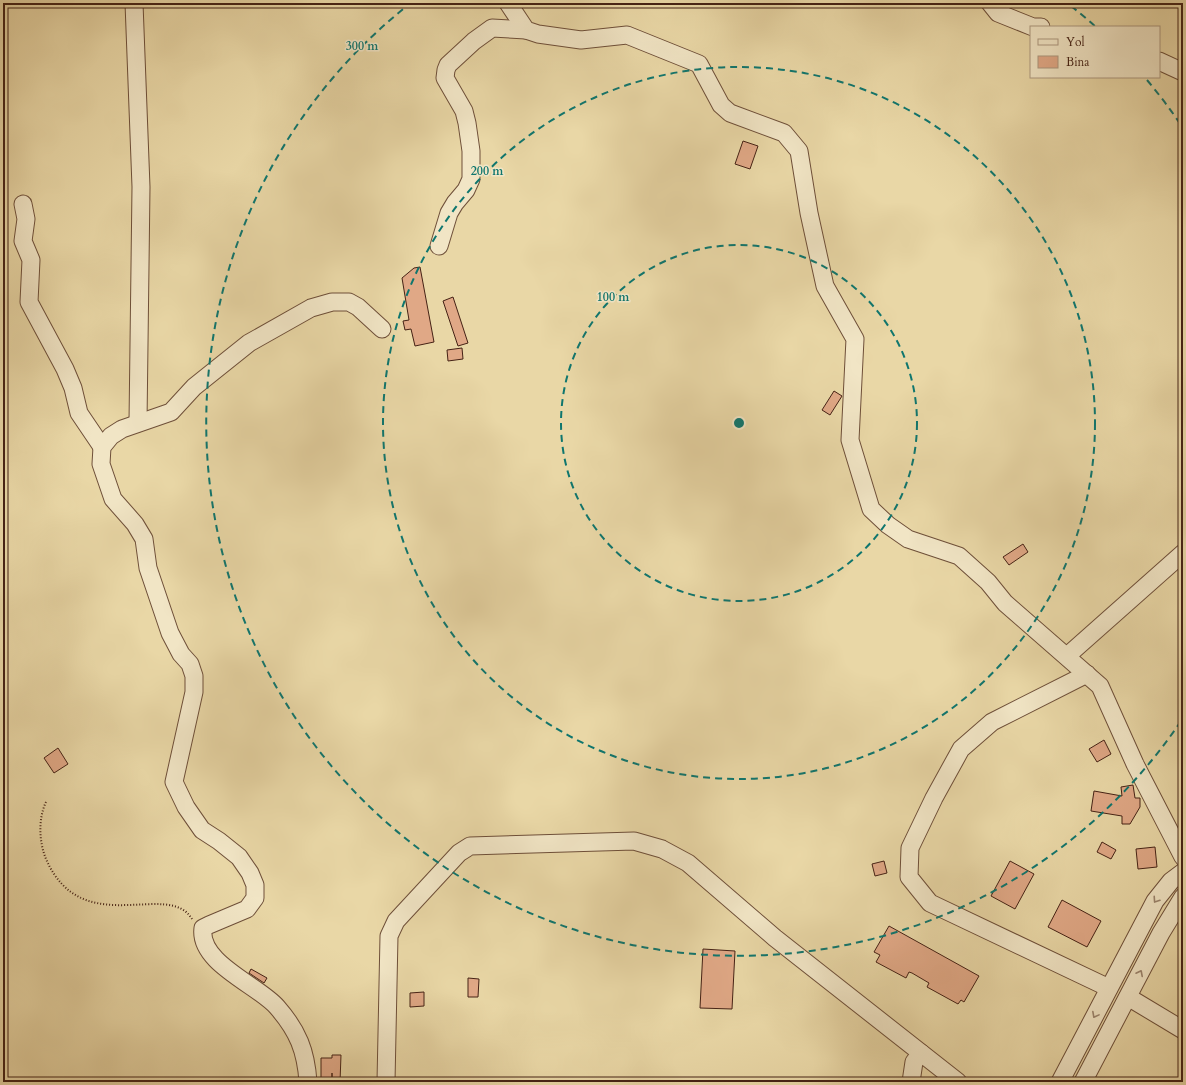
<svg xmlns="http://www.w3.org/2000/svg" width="1186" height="1085" font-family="Cardo,serif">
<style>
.building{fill:#e0a886;stroke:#452215}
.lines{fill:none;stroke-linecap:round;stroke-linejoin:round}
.minor-casing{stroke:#6e4f39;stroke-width:19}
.path{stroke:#452215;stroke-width:2;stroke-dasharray:1 2;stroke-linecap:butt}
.minor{stroke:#f1e5c5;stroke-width:17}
.oneway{stroke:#9b846d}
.ring{fill:none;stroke:#0f766e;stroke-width:2;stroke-dasharray:7 5}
.centre{fill:#0f766e;stroke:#f1e5c5;stroke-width:2}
.ring-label{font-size:12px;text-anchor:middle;font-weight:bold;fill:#0f766e;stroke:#f1e5c5;stroke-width:3;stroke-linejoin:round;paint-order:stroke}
</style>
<rect width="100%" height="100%" fill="#e9d7a6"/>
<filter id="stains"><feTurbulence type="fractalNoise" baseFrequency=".005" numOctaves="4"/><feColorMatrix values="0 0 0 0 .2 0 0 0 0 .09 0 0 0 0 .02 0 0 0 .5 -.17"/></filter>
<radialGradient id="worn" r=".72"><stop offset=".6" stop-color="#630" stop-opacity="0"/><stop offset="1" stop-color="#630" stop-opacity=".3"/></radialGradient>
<g class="building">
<polygon points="743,141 758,146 750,169 735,164"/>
<polygon points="420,267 434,342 415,346 411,329 405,330 403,321 409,320 402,278 414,268"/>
<polygon points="453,297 468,343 458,346 443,301"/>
<polygon points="462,348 463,359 448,361 447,350"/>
<polygon points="834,391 842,396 830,415 822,410"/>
<polygon points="1023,544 1028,552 1009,565 1003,557"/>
<polygon points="1104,740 1111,754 1097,762 1089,749"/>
<polygon points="58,748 68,764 54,773 44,758"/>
<polygon points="1133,785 1135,798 1140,798 1140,807 1130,824 1122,824 1122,816 1091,811 1094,791 1122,796 1121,787"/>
<polygon points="1102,842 1116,850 1111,859 1097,852"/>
<polygon points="1155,847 1157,867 1138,869 1136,849"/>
<polygon points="884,861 887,873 875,876 872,864"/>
<polygon points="1010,861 1034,874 1015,909 991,896"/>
<polygon points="1062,900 1101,921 1087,947 1048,927"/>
<polygon points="889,926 979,976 964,1002 961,1000 958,1004 927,987 929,983 912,973 909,972 906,978 876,962 880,955 874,952"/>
<polygon points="703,949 735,951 732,1009 700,1008"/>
<polygon points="251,969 267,978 264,983 249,973"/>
<polygon points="468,978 479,979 478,997 468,997"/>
<polygon points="424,992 424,1006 410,1007 410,993"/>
<polygon points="332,1055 341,1055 340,1082 332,1082 332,1073 332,1081 321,1081 321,1058 332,1058"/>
</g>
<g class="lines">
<defs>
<g id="minor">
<polyline points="134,3 141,187 138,423"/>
<polyline points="508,3 526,30 538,34 581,40 627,35 699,64 721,105 730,113 784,133 799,151 809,213 825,286 855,339 850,440 871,509 888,525 908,539 959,556 988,582 1005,603 1100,686 1135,764 1183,857"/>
<polyline points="990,3 998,13 1033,27 1041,27"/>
<polyline points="1159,61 1183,72"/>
<polyline points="23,204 26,219 23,241 31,260 29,302 65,369 73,388 79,413 102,447"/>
<polyline points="439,246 449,213 455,203 466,190 471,179 471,151 467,123 464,111 445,78 446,70 448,65 474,41 492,28 526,30"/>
<polyline points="1067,656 1183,553"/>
<polyline points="1087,674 992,722 961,749 934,798 910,848 909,877 930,903 1109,988"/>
<polyline points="1128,997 1183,1030"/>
<path d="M308,1082c-2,-31 -10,-51 -31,-75 -19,-22 -79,-44 -74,-79l6,-3 38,-16 8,-11v-13l-5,-12 -11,-16 -20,-16 -17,-11 -16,-23 -12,-25 20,-90v-16l-4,-12 -9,-10 -11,-21 -22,-65 -4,-29 -9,-15 -22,-25 -12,-35 1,-17 9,-11 11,-7 49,-17 23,-25 55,-44 62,-35 21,-6h17l9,5 24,22"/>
<polyline points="386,1082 389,936 396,921 459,853 470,846 634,841 662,849 688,863 775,938 958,1082"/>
<polyline points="911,1082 914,1062 921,1053"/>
<polyline points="1060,1082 1155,901 1171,881 1183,872"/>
<polyline points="1083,1082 1161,933 1183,897"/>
</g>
</defs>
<use href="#minor" class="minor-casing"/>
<g class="path">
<polyline points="3,676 5,686 3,694"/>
<path d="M46,802c-8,17 -7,40 0,57 36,83 122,20 146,60"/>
</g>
<use href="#minor" class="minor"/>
</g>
<defs><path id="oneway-chevron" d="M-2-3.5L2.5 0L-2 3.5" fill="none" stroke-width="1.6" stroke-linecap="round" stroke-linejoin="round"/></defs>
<g class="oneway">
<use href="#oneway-chevron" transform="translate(1156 900) rotate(124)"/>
<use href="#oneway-chevron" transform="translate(1140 973) rotate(-63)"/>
<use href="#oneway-chevron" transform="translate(1095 1015) rotate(118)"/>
</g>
<g class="ring">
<circle cx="739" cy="423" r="178"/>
<circle cx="739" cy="423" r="356"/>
<path d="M1181 721A533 533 0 1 1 407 6M1071 6A533 533 0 0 1 1096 27M1147 80A533 533 0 0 1 1181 125"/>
</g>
<circle cx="739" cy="423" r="6" class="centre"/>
<g class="ring-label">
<text x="362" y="50">300 m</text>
<text x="487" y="175">200 m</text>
<text x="613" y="301">100 m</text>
</g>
<rect width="1186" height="1085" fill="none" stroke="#e9d7a6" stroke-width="16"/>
<rect x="4" y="4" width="1178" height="1077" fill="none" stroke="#452215" stroke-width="2"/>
<rect x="8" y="8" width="1170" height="1069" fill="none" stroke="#452215"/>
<rect x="1030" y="26" width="130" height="52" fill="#f1e5c5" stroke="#ac977f"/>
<rect x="1038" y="39" width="20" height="6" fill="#f1e5c5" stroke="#ac977f"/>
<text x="1066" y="46" font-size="12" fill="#452215">Yol</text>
<rect x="1038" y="56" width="20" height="12" fill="#e0a886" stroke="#ac977f"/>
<text x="1066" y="66" font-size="12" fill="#452215">Bina</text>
<rect width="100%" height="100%" filter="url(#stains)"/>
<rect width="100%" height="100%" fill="url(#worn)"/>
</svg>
